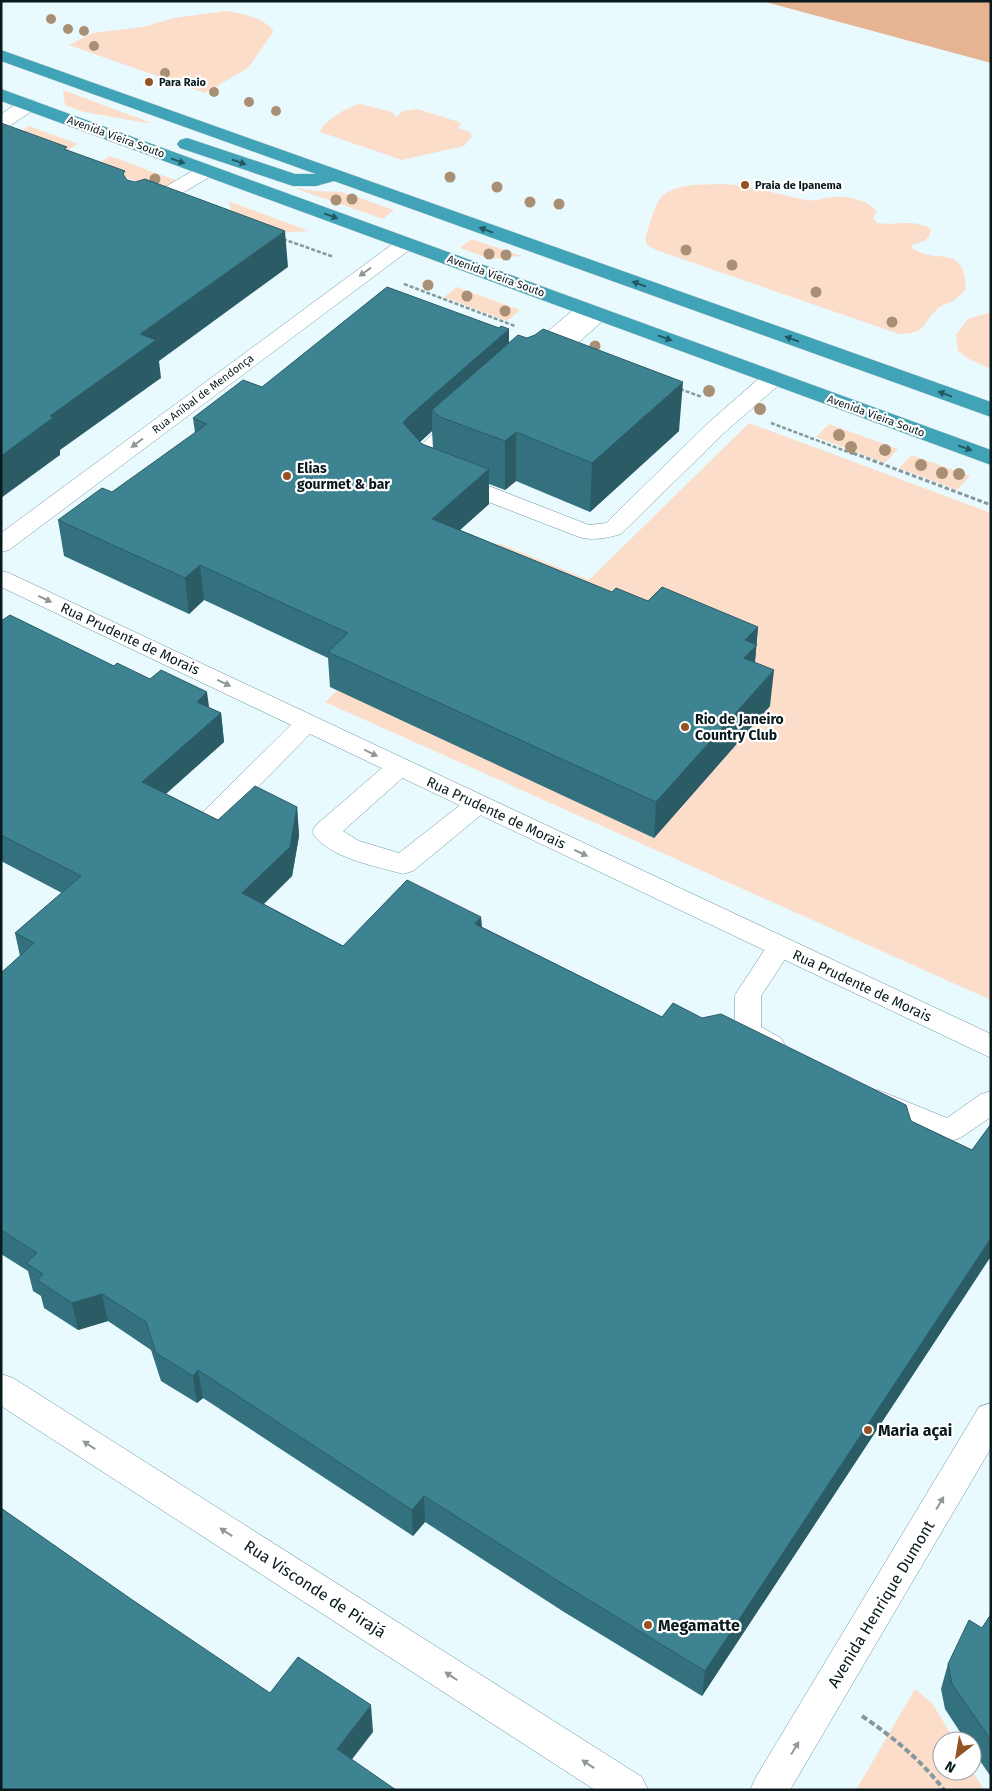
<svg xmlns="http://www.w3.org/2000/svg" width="992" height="1791" font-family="'Fira Sans',sans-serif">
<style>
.green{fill:#fbddca}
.water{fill:#e6b393}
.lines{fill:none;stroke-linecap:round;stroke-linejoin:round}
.lane-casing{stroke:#6b96a0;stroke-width:1}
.street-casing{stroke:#6b96a0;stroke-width:1}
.secondary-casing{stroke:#6b96a0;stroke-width:1}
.highway-casing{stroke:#d3d6d6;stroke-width:1}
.path-far2{stroke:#86989c;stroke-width:2.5;stroke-dasharray:4 2;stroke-linecap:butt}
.path-far1{stroke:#86989c;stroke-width:3;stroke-dasharray:4.5 2.5;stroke-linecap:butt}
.path{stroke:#86989c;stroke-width:4;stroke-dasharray:6 3;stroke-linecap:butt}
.lane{fill:#fff;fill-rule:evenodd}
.street{fill:#fff;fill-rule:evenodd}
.secondary{fill:#fff;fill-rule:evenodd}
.highway{fill:#40a3b7;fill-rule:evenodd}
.tree{fill:#a99074}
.wall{fill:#34717e;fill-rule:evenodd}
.shaded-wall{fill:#2b5c66}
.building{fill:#3d8392;stroke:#2b5c66}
.oneway{fill:#215863}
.oneway2{fill:#90989a}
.poi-dot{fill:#955222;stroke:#fff;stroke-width:2}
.labels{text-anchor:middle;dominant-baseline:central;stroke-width:4.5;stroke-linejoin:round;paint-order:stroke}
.far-poi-label{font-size:11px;font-weight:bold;fill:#081a1e;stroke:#fff;text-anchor:start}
.far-street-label{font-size:11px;fill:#081a1e;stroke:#fff}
.poi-label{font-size:14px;font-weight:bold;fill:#081a1e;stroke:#fff;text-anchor:start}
.street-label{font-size:14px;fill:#081a1e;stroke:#fff}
.near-poi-label{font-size:16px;font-weight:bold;fill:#081a1e;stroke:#fff;text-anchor:start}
.near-street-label{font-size:16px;fill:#081a1e;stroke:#fff}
</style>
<rect width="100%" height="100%" fill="#e8fafe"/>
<g class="green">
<path d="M225,11c15,2 37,6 48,19l-1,4 -24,34 -43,25 -136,-48 24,-12 50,-6 31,-9z"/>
<polygon points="63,90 149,122 147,123 84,112 65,105"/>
<path d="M360,104l32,8 4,5 7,-6 14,-2 42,13 2,1 -3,5 12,4 2,4 -8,10 -62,14 -82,-28c3,-11 29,-26 40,-28z"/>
<polygon points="29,126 78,144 62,154 14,136"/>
<polygon points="110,156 178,181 163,191 95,166"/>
<path d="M722,184c30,1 56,11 85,16 10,2 17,-3 27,-3 14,-1 34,3 43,15l-4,6 4,5c19,3 36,-5 54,6 -2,13 -8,12 -19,16v3c25,18 52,-7 54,41 -4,4 -9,10 -15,13 -4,2 -7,2 -11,5 -20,15 -9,26 -41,27l-243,-84 -9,-5 -2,-6c4,-12 7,-26 13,-37 10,-20 46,-17 64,-18z"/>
<polygon points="298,188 315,191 342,192 394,210 383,219 297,189"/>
<polygon points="229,201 309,231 274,233 233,218"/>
<polygon points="471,239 522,256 490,259 460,248"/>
<polygon points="457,287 520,310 507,321 444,297"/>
<polygon points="991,312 991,369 969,359 958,351 956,335 968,319"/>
<polygon points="749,423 991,513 991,1000 325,702 498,543 589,580"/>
<polygon points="829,424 898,449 885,463 816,437"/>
<polygon points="912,455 970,476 957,490 899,468"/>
<polygon points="915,1689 932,1703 955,1741 942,1741 942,1771 972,1770 984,1790 856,1790"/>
</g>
<polygon class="water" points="762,1 991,1 991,63"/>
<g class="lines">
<defs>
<g id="lane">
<polygon points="599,308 606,310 609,314 606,318 552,366 545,368 538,366 535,362 538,358 592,310"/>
<polygon points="307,715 315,717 319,723 315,729 222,823 213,825 204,823 201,817 204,811 299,717"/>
<polygon points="780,938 789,940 793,947 761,996 761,1027 781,1038 785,1045 781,1052 772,1055 739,1039 735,1032 735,995 771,940"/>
<polygon points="878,1090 947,1118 981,1094 991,1091 991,1117 960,1138 950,1141 891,1120 868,1108 864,1101 868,1094"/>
</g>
<g id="street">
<polygon points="28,99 35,101 37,105 35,109 8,127 1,129 1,114 21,101"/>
<polygon points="206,165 213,167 216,171 213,175 150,212 143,214 136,212 133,208 136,204 199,167"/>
<polygon points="405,238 412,240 415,244 412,248 9,550 1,552 1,533 398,240"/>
<polygon points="586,303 593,305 596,309 593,313 537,364 529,365 521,364 518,359 521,354 579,305"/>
<path d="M773,371l8,2 3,5 -3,5 -57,50 -103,101c-13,4 -29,7 -42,3l-155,-60 -18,-18 46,-43 8,-2 8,2 3,5 -3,5 -38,33 10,8 149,58 17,-2 102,-100 57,-50z"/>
<path d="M399,758l9,3 4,6 -4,6 -65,58 16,10 40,12 70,-55 9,-3 9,3 4,6 -4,6 -74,61 -10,3c-27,-8 -76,-16 -91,-42l4,-7 74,-64z"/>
</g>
<g id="secondary">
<polygon points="1,571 9,573 991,1034 991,1058 1,587"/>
<polygon points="1,1374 13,1378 642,1777 648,1790 595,1790 1,1406"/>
<polygon points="991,1403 991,1448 790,1790 750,1790 756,1777 979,1407"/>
</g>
<g id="highway">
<polygon points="1,50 991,402 991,417 334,181 316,186 293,186 180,148 177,144 180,140 187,138 295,174 316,174 1,61"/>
<polygon points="1,89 991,450 991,465 1,101"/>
</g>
</defs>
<use href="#lane" class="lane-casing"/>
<use href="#street" class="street-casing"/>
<use href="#secondary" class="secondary-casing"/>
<use href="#highway" class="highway-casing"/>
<g class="path-far2">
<polyline points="283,239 334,257"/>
<polyline points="404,284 515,326"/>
<polyline points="680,389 702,397"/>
<polyline points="771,423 856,455"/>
</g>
<polyline class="path-far1" points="853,453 991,505"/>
<path class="path" d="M862,1716c31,21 59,44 82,74"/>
<use href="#lane" class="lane"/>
<use href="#street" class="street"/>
<use href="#secondary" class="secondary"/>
<use href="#highway" class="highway"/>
</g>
<g class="tree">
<circle cx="51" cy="19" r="5"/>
<circle cx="68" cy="29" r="5"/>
<circle cx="84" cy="31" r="5"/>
<circle cx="94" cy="46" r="5"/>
<circle cx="165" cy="73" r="5"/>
<circle cx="214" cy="92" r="5"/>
<circle cx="249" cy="102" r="5"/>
<circle cx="276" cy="111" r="5"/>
<circle cx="450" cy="177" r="5.5"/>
<circle cx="155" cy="179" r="5.5"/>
<circle cx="497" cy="187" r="5.5"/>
<circle cx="352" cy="199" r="5.5"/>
<circle cx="336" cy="200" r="5.5"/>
<circle cx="530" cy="202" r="5.5"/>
<circle cx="559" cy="204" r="5.5"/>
<circle cx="686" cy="250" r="5.5"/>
<circle cx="489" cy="254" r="5.5"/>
<circle cx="506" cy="255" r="5.5"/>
<circle cx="732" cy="265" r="5.5"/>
<circle cx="428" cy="285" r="5.5"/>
<circle cx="816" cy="292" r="5.5"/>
<circle cx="467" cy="296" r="5.5"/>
<circle cx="505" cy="311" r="5.5"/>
<circle cx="892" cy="322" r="5.5"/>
<circle cx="595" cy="346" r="5.5"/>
<circle cx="709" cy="391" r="6"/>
<circle cx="760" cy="409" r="6"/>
<circle cx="839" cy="435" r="6"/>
<circle cx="851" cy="447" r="6"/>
<circle cx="885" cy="450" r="6"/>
<circle cx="921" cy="465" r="6"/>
<circle cx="942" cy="473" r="6"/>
<circle cx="959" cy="474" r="6"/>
</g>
<g class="wall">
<path d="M509,343l170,88 -89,81 -74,-31 -11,9 -16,-6v20l-29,26 152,62 146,35 -3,36 15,43 -116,132 -324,-151 -2,-29 -124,-58 -15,14 -125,-58 -6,-36 54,-28 83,-59 -2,-15 69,-31zM432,431l1,17 -11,-4 -2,-2z"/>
<polygon points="1,621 114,666 221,713 224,742 166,794 218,820 297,807 299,836 292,876 264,904 343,946 481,917 482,927 662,1017 911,1121 972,1150 991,1124 991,1256 702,1696 564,1612 425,1522 413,1536 203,1398 197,1403 161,1381 151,1350 108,1321 78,1330 44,1308 41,1296 33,1291 28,1271 1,1254 1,973 20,956 15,933 62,893 1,861"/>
<polygon points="991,1614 991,1777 972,1749 972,1741 966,1741 945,1709 941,1689 948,1664 982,1628"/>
</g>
<g class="shaded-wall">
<polygon points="285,231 288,267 159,361 161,378 60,450 60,455 1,498 1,456 50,416 140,334"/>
<polygon points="509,329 509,364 432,410 432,431 408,453 403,423 407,418"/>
<polygon points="683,382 679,431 590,512 592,463"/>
<polygon points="516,432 516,481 505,490 505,441"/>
<polygon points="489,469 489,504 433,554 432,519"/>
<polygon points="200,565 204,600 189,614 185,578"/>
<polygon points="758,627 753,681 741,694 745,640"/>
<polygon points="774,670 770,706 654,838 656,802"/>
<polygon points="207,692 211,721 197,702"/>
<polygon points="221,713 224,742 146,811 142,782"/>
<polygon points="297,807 299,836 292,876 245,922 242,893"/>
<polygon points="481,917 482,946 475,924"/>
<polygon points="991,1238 991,1256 702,1696 705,1671"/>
<polygon points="102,1294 108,1321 78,1330 72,1303"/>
<polygon points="198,1370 203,1398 197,1403 193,1376"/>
<polygon points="424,1496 425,1522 413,1536 412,1510"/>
<polygon points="371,1705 373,1732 340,1775 337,1749"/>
</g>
<g class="building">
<polygon points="1,123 67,147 64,149 125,171 123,174 127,180 135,182 145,179 285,231 140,334 156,340 50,416 54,417 1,456"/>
<polygon points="387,287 499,328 501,326 509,329 407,418 403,423 422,444 489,469 432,519 612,592 616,588 648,601 662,587 758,627 745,640 757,645 744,658 774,670 656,802 328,652 348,633 200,565 185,578 58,520 102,488 112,492 207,424 193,418 243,380 262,387"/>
<polygon points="543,329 683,382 592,463 516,432 505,441 440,417 432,410 518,335 527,338 535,335"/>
<polygon points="10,615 114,666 117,663 150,679 161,670 207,692 197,702 221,713 142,782 218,820 255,786 297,807 290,847 242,893 343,946 407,880 481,917 475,924 662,1017 673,1003 702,1018 721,1014 906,1105 911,1121 972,1150 991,1124 991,1238 705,1671 566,1586 424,1496 412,1510 198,1370 193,1376 156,1353 146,1322 102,1294 72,1303 37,1280 43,1274 26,1263 37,1253 1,1230 1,973 34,943 15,933 81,876 1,835 1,621"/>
<polygon points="1,1508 131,1599 270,1693 298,1657 371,1705 337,1749 396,1790 1,1790"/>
<polygon points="991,1614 991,1740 952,1684 948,1664 969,1620 982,1628"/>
</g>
<defs><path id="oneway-solid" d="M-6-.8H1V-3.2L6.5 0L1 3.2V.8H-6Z" transform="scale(1.25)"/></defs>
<g class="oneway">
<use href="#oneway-solid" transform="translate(178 161) rotate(20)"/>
<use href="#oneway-solid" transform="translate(239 162) rotate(19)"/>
<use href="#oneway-solid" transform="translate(331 216) rotate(20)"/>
<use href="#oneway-solid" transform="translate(486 230) rotate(-160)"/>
<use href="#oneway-solid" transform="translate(639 284) rotate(-160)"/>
<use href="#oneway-solid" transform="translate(665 338) rotate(20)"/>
<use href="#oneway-solid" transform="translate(792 339) rotate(-160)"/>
<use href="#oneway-solid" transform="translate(945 394) rotate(-160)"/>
<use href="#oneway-solid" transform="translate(965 448) rotate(20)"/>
</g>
<g class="oneway2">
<use href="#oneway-solid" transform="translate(365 272) rotate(144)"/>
<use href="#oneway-solid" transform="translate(137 443) rotate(143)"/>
<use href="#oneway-solid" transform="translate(45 599) rotate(25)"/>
<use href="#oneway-solid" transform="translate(224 683) rotate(25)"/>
<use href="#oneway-solid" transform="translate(371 753) rotate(26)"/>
<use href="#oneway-solid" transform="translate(581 853) rotate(25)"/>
<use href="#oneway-solid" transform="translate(89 1445) rotate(-147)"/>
<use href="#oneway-solid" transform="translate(940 1503) rotate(-59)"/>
<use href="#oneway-solid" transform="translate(226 1532) rotate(-147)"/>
<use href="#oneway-solid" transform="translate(451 1676) rotate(-147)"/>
<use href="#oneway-solid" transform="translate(795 1748) rotate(-59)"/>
<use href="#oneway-solid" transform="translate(588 1764) rotate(-147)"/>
</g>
<g class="poi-dot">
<circle cx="149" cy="82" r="5"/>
<circle cx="745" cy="185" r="5"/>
<circle cx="287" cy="476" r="5"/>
<circle cx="685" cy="727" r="5"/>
<circle cx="868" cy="1430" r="5"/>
<circle cx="648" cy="1625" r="5"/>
</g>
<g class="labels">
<g class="far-poi-label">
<text x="159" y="82">Para Raio</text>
<text x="755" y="185">Praia de Ipanema</text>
</g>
<g class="far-street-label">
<text transform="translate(116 137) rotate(20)">Avenida Vieira Souto</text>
<text transform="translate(496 276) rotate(20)">Avenida Vieira Souto</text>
<text transform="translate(203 394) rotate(-37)">Rua Aníbal de Mendonça</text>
<text transform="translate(876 416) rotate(20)">Avenida Vieira Souto</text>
</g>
<g class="poi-label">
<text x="297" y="468">Elias<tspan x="297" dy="16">gourmet &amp; bar</tspan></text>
<text x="695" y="719">Rio de Janeiro<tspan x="695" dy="16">Country Club</tspan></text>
</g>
<g class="street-label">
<text transform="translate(130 639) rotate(25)">Rua Prudente de Morais</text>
<text transform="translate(496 813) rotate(25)">Rua Prudente de Morais</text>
<text transform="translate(862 986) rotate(25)">Rua Prudente de Morais</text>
</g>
<g class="near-poi-label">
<text x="878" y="1430">Maria açai</text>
<text x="658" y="1625">Megamatte</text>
</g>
<g class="near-street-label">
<text transform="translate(315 1589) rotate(33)">Rua Visconde de Pirajá</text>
<text transform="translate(881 1604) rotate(-59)">Avenida Henrique Dumont</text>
</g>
</g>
<rect width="992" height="1791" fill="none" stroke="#081a1e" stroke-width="5"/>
<g transform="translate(957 1756) rotate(211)"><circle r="24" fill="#ffffff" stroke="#9ca3a5"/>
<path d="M0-4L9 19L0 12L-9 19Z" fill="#955222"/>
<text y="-8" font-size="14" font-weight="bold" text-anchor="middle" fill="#081a1e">N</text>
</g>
</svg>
